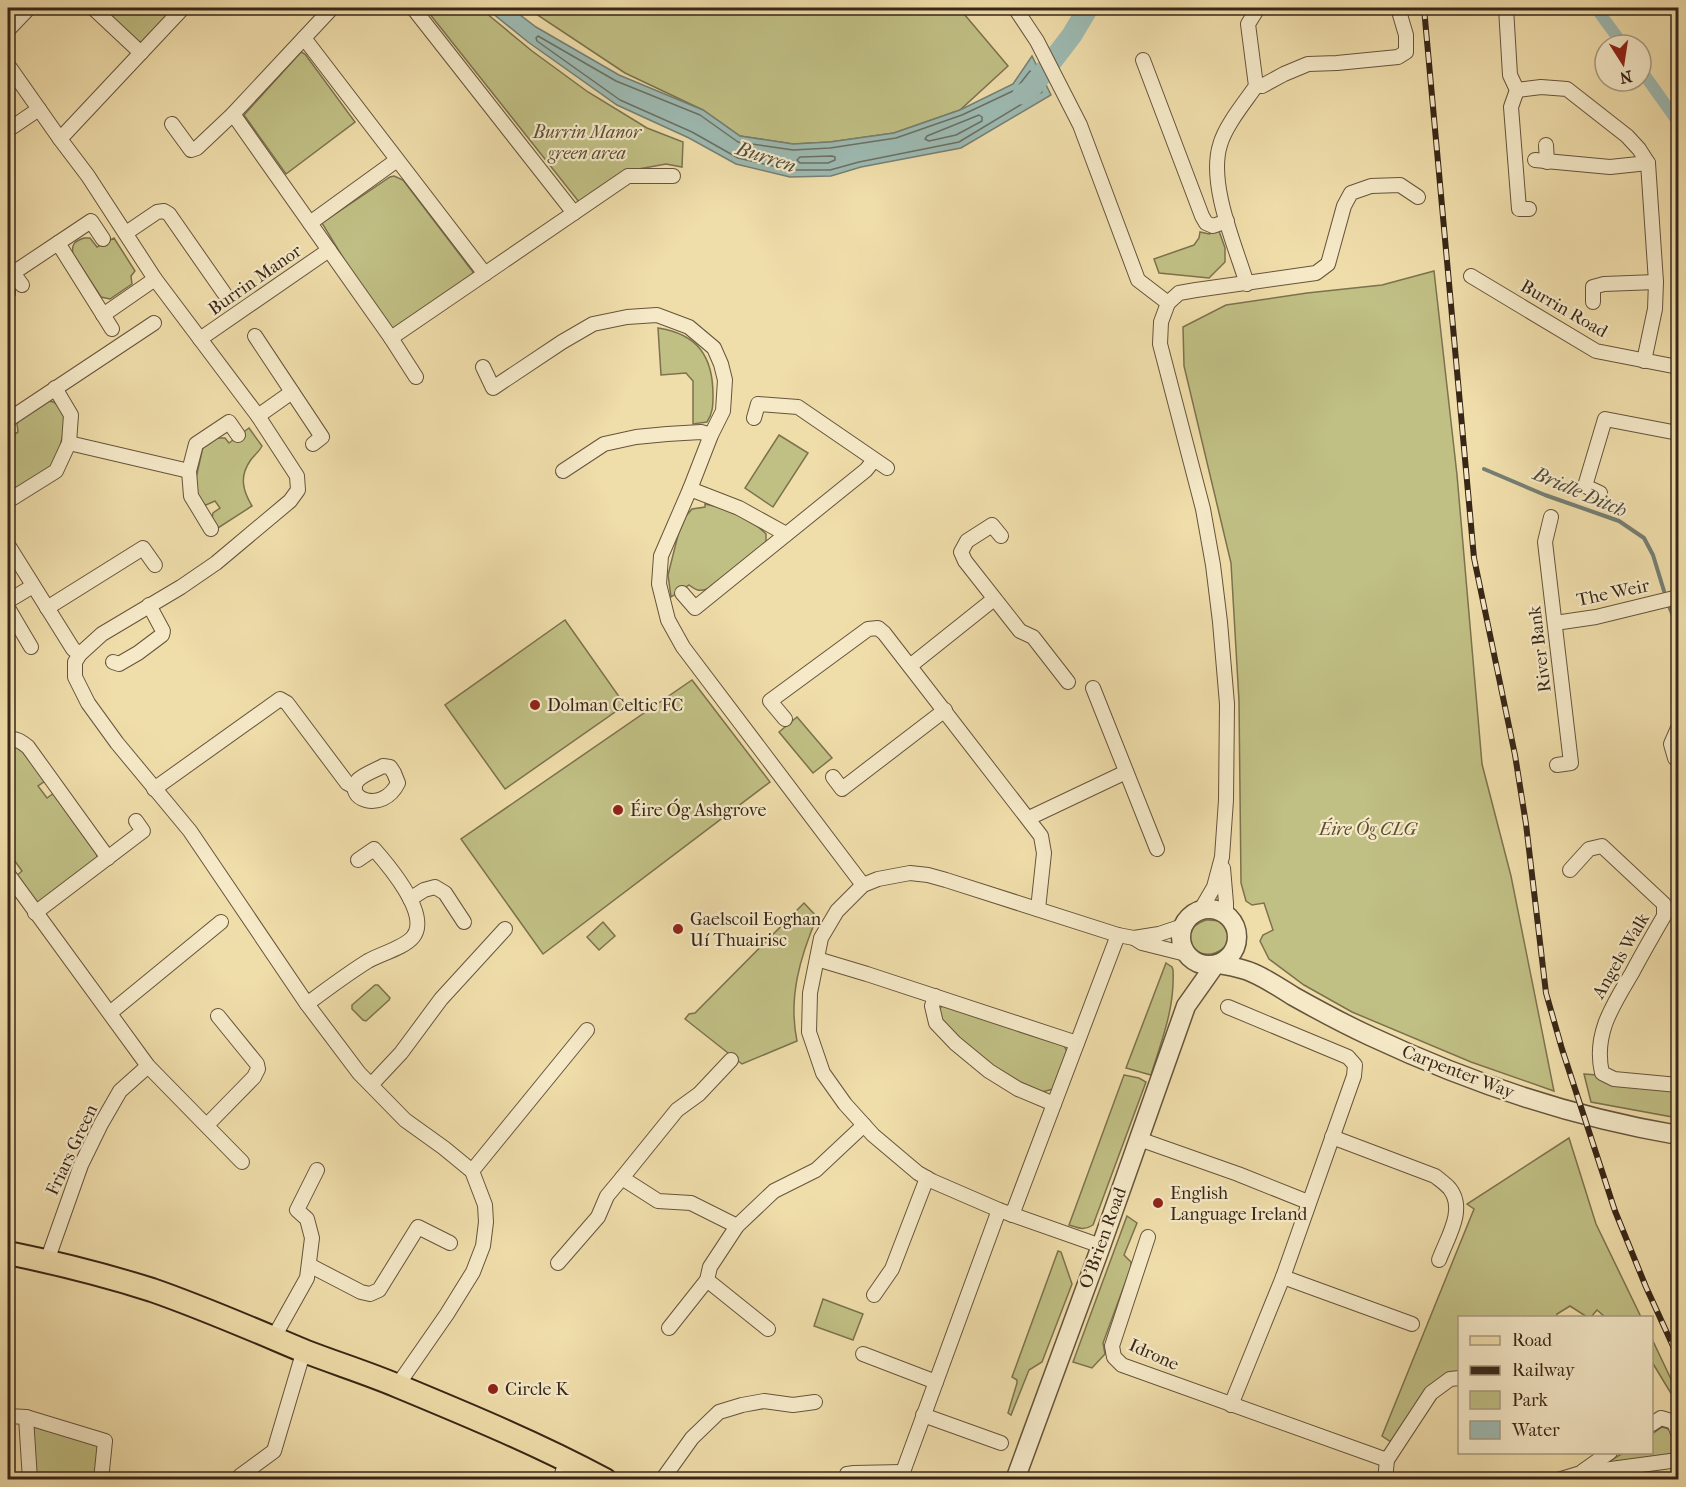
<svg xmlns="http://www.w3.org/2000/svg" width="1686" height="1487" font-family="'IM FELL French Canon',serif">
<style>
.green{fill:#c0bf84;stroke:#7c724e;stroke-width:1.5}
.water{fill:#9dbab2;stroke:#757f74;stroke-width:1.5}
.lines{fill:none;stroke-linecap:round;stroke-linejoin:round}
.shore{stroke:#6a7064;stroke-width:1.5}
.stream{stroke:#757f74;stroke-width:4}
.canal{stroke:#9dbab2;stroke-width:12}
.river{stroke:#9dbab2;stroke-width:21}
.minor-casing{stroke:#66543c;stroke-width:16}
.tertiary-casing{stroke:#66543c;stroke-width:21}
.primary-casing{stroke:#382617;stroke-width:26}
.minor{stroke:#f5e9c8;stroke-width:14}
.tertiary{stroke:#f5e9c8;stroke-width:18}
.primary{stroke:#efddaa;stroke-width:22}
.rail-casing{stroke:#382617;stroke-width:6}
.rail{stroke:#f5e9c8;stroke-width:4;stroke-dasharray:11;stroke-linecap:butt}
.poi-dot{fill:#8f2418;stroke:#f5e9c8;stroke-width:2}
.labels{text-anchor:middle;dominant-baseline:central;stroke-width:4.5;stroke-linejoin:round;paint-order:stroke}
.park-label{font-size:18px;font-style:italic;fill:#5a4c32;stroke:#f5e9c8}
.street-label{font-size:18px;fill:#382617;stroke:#f5e9c8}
.poi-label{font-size:18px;fill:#382617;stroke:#f5e9c8;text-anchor:start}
.water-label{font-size:20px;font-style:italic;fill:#514b3e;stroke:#f5e9c8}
</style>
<rect width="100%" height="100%" fill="#efddaa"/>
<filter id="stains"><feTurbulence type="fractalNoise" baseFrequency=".00333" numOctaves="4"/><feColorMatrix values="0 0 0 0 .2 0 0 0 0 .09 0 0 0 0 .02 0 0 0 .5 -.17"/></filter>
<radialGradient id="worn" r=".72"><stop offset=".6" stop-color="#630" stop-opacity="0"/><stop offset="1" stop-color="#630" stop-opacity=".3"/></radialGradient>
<g class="green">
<polygon points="102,8 174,8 142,42 139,42"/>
<polygon points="425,8 480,8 532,51 588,92 647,128 683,142 682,167 666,164 622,172 579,202"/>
<polygon points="527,8 959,8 1008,66 960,110 894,133 830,142 793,144 740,136 703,110 625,73"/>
<polygon points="301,52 305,54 355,122 286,174 244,115"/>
<polygon points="394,176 403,180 473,272 473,278 400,327 392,328 384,325 322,223 390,177"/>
<polygon points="1219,231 1225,248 1225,262 1209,278 1159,273 1154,259 1194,245 1199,238 1200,232 1209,234"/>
<path d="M84,238h6l7,9 17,-9 21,33 -4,5 1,8 -22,15 -9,-2 -28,-43c-2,-10 2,-13 11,-16z"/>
<polygon points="1434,271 1457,475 1482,764 1511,876 1554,1091 1471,1062 1352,1012 1304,985 1269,959 1260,941 1263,935 1273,930 1264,903 1252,905 1246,901 1241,883 1239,701 1231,563 1184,366 1183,327 1226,305 1307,293 1382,285"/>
<path d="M658,328c40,6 55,29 55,67 0,10 0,18 -6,27l-14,2v-43l-7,-8 -25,2z"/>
<polygon points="48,401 54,402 61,409 66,423 57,458 53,466 8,493 8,435 10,437 18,432 17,424 20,419"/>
<path d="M249,428l13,18c-3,6 -8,9 -12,15 -11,16 -7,30 2,45l-34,22c-4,-5 -7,-8 -5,-15l7,-5 -5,-7 -9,4 -5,-2 -7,-16 9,-40 12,-9h10l4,5z"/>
<polygon points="779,435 808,453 773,507 745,488"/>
<path d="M705,504c21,4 46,14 61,30v7l-3,5 -56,43c-8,3 -11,1 -18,-4l-18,12 -3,-22 10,-40 8,-19 6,-7 13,-2z"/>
<polygon points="565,620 625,705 505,789 445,705"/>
<polygon points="692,680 770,782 543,954 461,839"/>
<polygon points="797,717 832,758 813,773 779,732"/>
<polygon points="14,744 22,748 45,781 38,786 47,798 54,793 97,853 97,858 42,901 37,902 15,877 22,871 12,857 8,860 8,748"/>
<path d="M804,903l13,14c-17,40 -29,81 -20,124l-55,23 -57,-45 4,-5 6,-1z"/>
<path d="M1206,920c46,-2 18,49 -12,30 -17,-11 0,-26 12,-30z"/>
<polygon points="603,922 615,936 599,950 587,937"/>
<path d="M1166,963l6,4 1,3c2,38 -11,69 -22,105l-25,-7z"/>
<polygon points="375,985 378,985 390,998 389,1000 366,1021 363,1020 352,1009 352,1005"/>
<polygon points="943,1006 1054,1041 1064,1046 1068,1053 1053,1089 1042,1092 1003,1074 945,1027 939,1013 940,1008"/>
<polygon points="1584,1074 1597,1075 1678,1089 1678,1118 1591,1102"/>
<path d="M1124,1075l15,3 7,4 -53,143c-9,6 -15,3 -24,0z"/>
<polygon points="1569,1138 1596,1224 1641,1317 1605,1317 1597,1310 1591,1317 1587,1317 1570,1306 1557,1314 1557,1317 1460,1318 1459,1373 1447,1376 1433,1383 1391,1442 1382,1436 1474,1209 1467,1204"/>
<polygon points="1127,1216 1137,1223 1124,1255 1131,1262 1131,1267 1103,1343 1105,1354 1092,1368 1073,1362"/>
<polygon points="1058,1251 1061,1252 1072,1284 1042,1362 1029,1370 1011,1415 1008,1413 1017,1383 1017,1380 1012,1377"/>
<polygon points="823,1299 863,1314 853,1340 814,1326"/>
<polygon points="1652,1339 1678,1394 1678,1405 1652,1362"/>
<polygon points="40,1426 97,1445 100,1452 97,1479 36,1479 32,1430 35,1427"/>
<path d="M1662,1427c14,2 18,18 8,28l-72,13 25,-15 29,-1v-18z"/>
</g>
<polygon class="water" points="486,8 511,8 536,27 619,75 703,110 740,136 793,144 830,142 894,133 960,110 1013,84 1032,56 1051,95 961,148 861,167 831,176 790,177 736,164 689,138 617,105 528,42"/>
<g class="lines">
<g class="shore">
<polygon points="538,36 616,81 700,115 738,142 793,150 830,148 896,138 962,115 1015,90 1030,71 1033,73 1042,92 959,142 859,162 830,170 791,170 738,158 692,132 620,100 537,41 536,38"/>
<polygon points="979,115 982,117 982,121 956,135 929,141 925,139 927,136"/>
<polygon points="832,156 835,157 835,160 828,163 800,163 797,160 800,157"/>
</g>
<g class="stream">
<polyline points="1484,469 1545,495 1619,521 1644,538 1653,555 1664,591"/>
<polyline points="1669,606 1678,628"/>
</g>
<g class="canal">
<polyline points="1596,8 1623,45"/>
<polyline points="1641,70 1678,122"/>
</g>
<polyline class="river" points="1023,94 1030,90 1072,35 1088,8"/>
<defs>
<g id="minor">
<polyline points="93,8 141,53"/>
<polyline points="413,8 574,213"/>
<polyline points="1015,8 1037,41 1080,125 1138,280 1168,303 1161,322 1160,344 1203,509 1213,565 1220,622 1227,704 1226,800 1222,857 1214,887 1200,911"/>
<polyline points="1506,8 1510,75 1517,90 1511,107 1519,209 1529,209"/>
<polyline points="8,30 29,8"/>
<polyline points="304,38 485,274"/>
<polyline points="1143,60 1202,216 1206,223 1213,226 1227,221"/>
<polyline points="8,65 60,139 88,176 155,279 258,416 297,476 298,490 290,501 216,563 181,587 102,634 80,654 75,662 75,677 88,703 117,743 190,831 307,1004 359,1073 405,1120 444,1148 472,1171 485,1205 486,1222 483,1246 473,1272 447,1314 397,1386"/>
<polyline points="1256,86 1262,86 1284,74 1308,64 1337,63 1398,57 1406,52 1406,35 1398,8"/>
<polyline points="1517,90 1541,87 1567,89 1627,136 1639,149 1648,163 1656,282 1655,309 1644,361"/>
<polyline points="233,114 391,338 416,377"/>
<polyline points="172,124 191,150 197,148 233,114 332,8"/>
<polyline points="8,130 39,109"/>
<polyline points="60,139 183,8"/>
<polyline points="1546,145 1547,162"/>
<polyline points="1535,160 1610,167 1648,163"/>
<polyline points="310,223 397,160"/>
<polyline points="126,233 157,212 164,211 169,214 224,293"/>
<polyline points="103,239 91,221 58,243 112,329"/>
<polyline points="1471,276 1596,351 1678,367"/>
<path d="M1247,284c-12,-39 -39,-100 -27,-139 5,-19 25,-43 36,-59l-8,-62 10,-16"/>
<polyline points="22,285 13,273 58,243"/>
<polyline points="8,292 8,293"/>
<polyline points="1593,302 1593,287 1604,284 1656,282"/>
<polyline points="1168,303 1179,293 1196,290 1316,273 1328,264 1344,206 1351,193 1371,186 1400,185 1418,197"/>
<polyline points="103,315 155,279"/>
<polyline points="255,336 322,437 313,444"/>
<polyline points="391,338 628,176 673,176"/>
<polyline points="200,339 329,250"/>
<polyline points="483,367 493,388 562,342 593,324 627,317 657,315 689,327 714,348 721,364 725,380 723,411 711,435 690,489 661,556 659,584 668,620 683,647 863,885"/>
<polyline points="258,416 292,392"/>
<polyline points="754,418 758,404 798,407 887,468"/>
<polyline points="8,420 154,323"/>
<polyline points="69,443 189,471"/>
<polyline points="563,471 604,444 636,437 667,434 701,432 711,435"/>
<polyline points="690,489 739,508 786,534"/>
<polyline points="1600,493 1585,486 1605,419 1678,433"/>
<polyline points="8,501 56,471 69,443 71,415 55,388"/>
<polyline points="1551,517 1545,542 1571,763 1557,765"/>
<polyline points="211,529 191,496 189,471 196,444 229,422 238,435"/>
<polyline points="1001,536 992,525 967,541 961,552 965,561 1020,631 1033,637 1068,682"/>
<polyline points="8,545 73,649 80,654"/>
<polyline points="682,593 695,608 866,470 874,460"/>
<polyline points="8,601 33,586"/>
<polyline points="8,608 31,647"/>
<polyline points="47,608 143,548 155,565"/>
<polyline points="1555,623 1596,617 1678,597"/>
<polyline points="113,662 119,664 138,653 162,635 163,631 149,605"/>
<polyline points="910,666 994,599"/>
<polyline points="1093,688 1157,849"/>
<polyline points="785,719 770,701 868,629 878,628 884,633 1041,836 1044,853 1038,909"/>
<polyline points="1678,728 1671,744 1675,758 1678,761"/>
<path d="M8,740c7,-3 14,2 20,7l80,111"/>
<path d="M383,766l7,1 4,6 4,10c-16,32 -55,15 -40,-3 6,-6 18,-10 25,-14z"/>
<polyline points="833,777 842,789 945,710"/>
<polyline points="154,789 280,699 287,703 347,783 355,787"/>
<polyline points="1029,818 1126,772"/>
<polyline points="1223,868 1226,903 1226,915"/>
<path d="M1570,870l19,-21 13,-3 62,58v12c-11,19 -22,38 -32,57 -19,32 -39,61 -30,100l12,6 64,6"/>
<polyline points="8,874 148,1066 242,1162"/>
<polyline points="410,899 424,890 435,887 445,893 464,922"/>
<polyline points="35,913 143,831 136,821"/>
<polyline points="1134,938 1159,934 1183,926"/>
<polyline points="817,959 867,974 1077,1043"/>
<polyline points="935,996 932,1006 936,1023 955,1043 989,1071 1018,1089 1054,1104"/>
<path d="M307,1004c20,-15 40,-30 61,-43 12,-7 36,-13 45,-24 18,-22 -24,-71 -39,-88l-16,11"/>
<polyline points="1228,1007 1348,1057 1355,1065 1354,1076 1283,1277 1231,1405"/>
<polyline points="110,1013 221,922"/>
<polyline points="731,1060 699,1094 677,1110 622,1178 658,1201 691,1203 737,1226"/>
<polyline points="371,1085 401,1053 441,999 505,929"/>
<polyline points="207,1125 254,1077 258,1069 257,1064 218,1016"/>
<path d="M1332,1137l103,39c5,4 11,8 15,13 16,21 -3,49 -11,71"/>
<polyline points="1139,1139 1238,1174 1308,1202"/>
<polyline points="472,1171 587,1030"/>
<polyline points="1012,1215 1118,935"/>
<polyline points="1148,1237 1112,1346 1114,1357 1122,1365 1387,1460"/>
<polyline points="1101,1246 999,1210 932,1181 918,1173 873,1135 845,1104 823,1073 809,1032 810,993 821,938 837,911 863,885 878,879 910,873 928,875 946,880 1118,935 1134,938 1142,943 1186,954"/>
<polyline points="47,1261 81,1165 101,1124 120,1091 148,1066"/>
<polyline points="558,1263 598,1217 607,1196 622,1178"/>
<polyline points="309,1265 361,1292 370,1294 379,1290 418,1227 450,1243"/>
<polyline points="1283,1277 1412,1324"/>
<polyline points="707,1280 768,1329"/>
<polyline points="874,1295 892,1269 927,1178"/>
<polyline points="669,1328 707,1280 710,1267 737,1226 774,1191 816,1170 864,1125"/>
<polyline points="274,1337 307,1278 312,1238 307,1219 297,1210 317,1170"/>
<polyline points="863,1354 936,1382"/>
<polyline points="923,1415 1001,1443"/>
<polyline points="8,1416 26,1417 105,1441 101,1480"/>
<polyline points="26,1417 30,1480"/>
<polyline points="1652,1424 1661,1418 1674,1422 1678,1433"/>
<polyline points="1583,1471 1610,1452"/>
<polyline points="239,1480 240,1476 274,1451 304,1350"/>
<polyline points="560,1480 567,1459"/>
<polyline points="662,1480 692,1438 719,1412 742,1405 764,1401 793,1405 815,1402"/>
<polyline points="845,1480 847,1474 854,1473 902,1472"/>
<polyline points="900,1480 999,1210"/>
<polyline points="1385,1480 1387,1460 1431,1393 1450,1379 1460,1378"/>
<polyline points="1558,1480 1581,1473 1678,1460"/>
</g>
<g id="tertiary">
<circle cx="1209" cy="937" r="28"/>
<path d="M1218,964c11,2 25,4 35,9 14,6 27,15 40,23 25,14 51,28 77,40 98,46 201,81 308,99"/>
<polyline points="1015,1480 1101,1246 1186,1006 1215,965"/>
</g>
<path id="primary" d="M8,1253c49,10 97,22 144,37 52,18 102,40 152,61 31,12 63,22 94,35 70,29 140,58 207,94"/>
</defs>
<use href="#minor" class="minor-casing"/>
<use href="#tertiary" class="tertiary-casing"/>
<use href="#primary" class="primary-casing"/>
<use href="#minor" class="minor"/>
<use href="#tertiary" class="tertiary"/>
<use href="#primary" class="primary"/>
<defs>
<polyline id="rail" points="1424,8 1474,558 1515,755 1526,824 1546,993 1562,1049 1615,1211 1646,1287 1678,1357"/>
</defs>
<use href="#rail" class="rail-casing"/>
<use href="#rail" class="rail"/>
</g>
<g class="poi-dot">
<circle cx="535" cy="705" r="6"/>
<circle cx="618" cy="810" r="6"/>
<circle cx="678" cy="929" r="6"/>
<circle cx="1158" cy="1203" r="6"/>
<circle cx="493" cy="1389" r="6"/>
</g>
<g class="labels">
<g class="park-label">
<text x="587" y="132">Burrin Manor<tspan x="587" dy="21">green area</tspan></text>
<text x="1368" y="829">Éire Óg CLG</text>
</g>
<g class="street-label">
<text transform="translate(255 280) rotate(-35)">Burrin Manor</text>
<text transform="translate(1564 309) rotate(30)">Burrin Road</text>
<text transform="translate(1613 593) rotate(-12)">The Weir</text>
<text transform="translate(1540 649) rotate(-97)">River Bank</text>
<text transform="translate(1621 956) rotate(-60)">Angels Walk</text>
<text transform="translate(1458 1072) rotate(21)">Carpenter Way</text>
<text transform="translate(72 1150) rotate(-65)">Friars Green</text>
<text transform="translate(1103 1238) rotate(-70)">O'Brien Road</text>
<text transform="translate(1154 1355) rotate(24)">Idrone</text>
</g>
<g class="poi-label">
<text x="547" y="705">Dolman Celtic FC</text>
<text x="630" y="810">Éire Óg Ashgrove</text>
<text x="690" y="919">Gaelscoil Eoghan<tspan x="690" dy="21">Uí Thuairisc</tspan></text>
<text x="1170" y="1193">English<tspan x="1170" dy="21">Language Ireland</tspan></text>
<text x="505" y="1389">Circle K</text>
</g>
<g class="water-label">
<text transform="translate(766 157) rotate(18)">Burren</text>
<text transform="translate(1580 492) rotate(23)">Bridle Ditch</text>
</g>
</g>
<rect width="1686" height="1487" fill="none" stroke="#efddaa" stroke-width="30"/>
<rect x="9" y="9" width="1668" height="1469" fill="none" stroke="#382617" stroke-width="3"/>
<rect x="15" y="15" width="1656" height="1457" fill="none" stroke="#382617" stroke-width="1.5"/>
<rect x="1458" y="1316" width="195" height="138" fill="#f5e9c8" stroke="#a99b81" stroke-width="1.5"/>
<rect x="1470" y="1336" width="30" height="9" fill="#efddaa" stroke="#a99b81" stroke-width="1.5"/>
<text x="1512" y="1346" font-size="18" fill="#382617">Road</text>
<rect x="1470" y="1366" width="30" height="9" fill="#382617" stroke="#a99b81" stroke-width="1.5"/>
<text x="1512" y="1376" font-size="18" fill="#382617">Railway</text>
<rect x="1470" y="1391" width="30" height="18" fill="#c0bf84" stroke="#a99b81" stroke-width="1.5"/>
<text x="1512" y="1406" font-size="18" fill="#382617">Park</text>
<rect x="1470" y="1421" width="30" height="18" fill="#9dbab2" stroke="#a99b81" stroke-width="1.5"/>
<text x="1512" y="1436" font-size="18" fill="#382617">Water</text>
<g transform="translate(1623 63) rotate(168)"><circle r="28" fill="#f5e9c8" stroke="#a99b81" stroke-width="1.5"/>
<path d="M0-4.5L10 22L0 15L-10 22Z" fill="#8f2418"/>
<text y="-9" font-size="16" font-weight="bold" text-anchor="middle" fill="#382617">N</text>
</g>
<rect width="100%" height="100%" filter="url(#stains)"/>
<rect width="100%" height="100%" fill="url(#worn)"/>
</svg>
